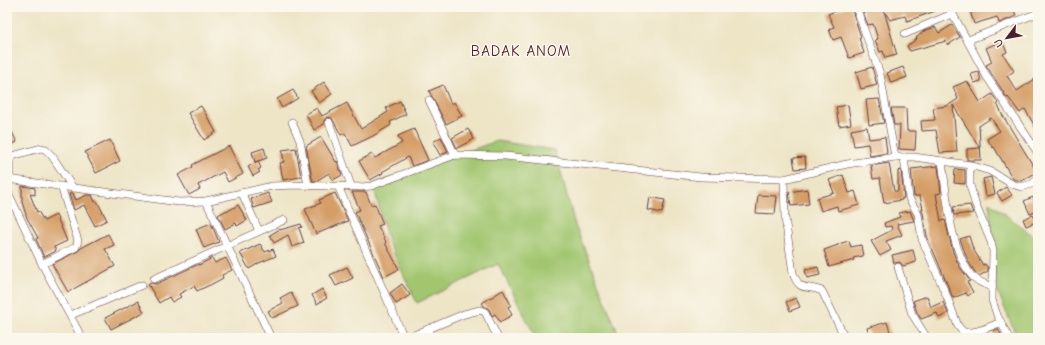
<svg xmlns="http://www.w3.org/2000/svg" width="1045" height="345" font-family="'Comic Neue',sans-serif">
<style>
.green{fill:#a2c670;stroke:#76724e}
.building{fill:#d59e67}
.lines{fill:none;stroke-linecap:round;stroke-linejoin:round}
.street-casing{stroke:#633d42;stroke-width:8}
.street{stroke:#fff;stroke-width:7}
.labels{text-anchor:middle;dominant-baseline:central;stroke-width:3;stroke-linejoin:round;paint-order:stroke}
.quarter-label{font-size:15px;letter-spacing:1px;fill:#4a1f2b;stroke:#fbf7ec}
</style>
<rect width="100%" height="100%" fill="#fbf7ec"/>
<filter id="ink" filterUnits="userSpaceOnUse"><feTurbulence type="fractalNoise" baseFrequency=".025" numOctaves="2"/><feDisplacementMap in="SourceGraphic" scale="8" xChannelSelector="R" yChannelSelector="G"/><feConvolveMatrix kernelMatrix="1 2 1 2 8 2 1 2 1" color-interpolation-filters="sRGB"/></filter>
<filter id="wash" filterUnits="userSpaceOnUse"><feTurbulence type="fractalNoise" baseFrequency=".012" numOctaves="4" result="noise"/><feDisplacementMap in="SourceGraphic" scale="16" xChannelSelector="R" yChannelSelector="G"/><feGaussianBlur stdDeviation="0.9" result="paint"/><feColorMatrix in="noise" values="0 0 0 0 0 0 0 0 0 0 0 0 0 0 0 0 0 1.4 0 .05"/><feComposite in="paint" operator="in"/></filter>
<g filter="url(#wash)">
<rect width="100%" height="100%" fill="#eee5c7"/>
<g class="green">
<polygon points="497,141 555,150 575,225 620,338 536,338 498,264 417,303 388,242 373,184"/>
<polygon points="989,202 1033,236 1038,234 1038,338 999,338 1015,333 995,285"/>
</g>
<g id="blocks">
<g class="building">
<polygon points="846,7 851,7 861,37 859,38 864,53 849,58 841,37 833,40 829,29 834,27 828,14"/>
<polygon points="861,7 944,7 944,8 907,21 905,16 890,20 884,11 897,55 885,58 883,51 880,52 875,40 878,39 873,24 868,25"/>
<polygon points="969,7 1013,7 1016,16 999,23 997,17 974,24"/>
<polygon points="952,25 960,37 948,45 946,41 910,51 907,46 917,39 916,38 924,31 935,27 939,33"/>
<polygon points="1002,41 1007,52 1003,54 1014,71 1007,76 1017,91 1038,77 1038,132 1025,109 1020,113 1008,97 1007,98 986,65 992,62 986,48"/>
<polygon points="872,67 877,85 861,89 856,72"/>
<polygon points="903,67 907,77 891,83 887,73"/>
<polygon points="979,72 981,81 974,83 971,74"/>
<polygon points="967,81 980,102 992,94 998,103 997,104 1001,111 1000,111 1037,172 1022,181 1013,179 994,147 993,148 987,139 1000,131 991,118 979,126 981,160 967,160 967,149 980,148 953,105 957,152 940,153 936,130 922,131 921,121 935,120 933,108 947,106 958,99 953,87"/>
<polygon points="324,82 332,94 319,103 311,91"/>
<polygon points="443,85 451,104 454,102 462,116 446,124 429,91"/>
<polygon points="293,90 298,98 282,108 277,99"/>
<polygon points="879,99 884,123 869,125 866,100"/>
<polygon points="400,101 406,114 390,122 391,125 373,136 352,146 345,133 341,135 332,118 327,117 324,121 324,124 314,130 306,114 317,108 322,116 347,103 361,129 388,112 386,108"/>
<polygon points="848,105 851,124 839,126 836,107"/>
<polygon points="201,106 216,132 204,140 188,113"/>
<polygon points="891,108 906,108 907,131 916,131 915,150 899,149 900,125 894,125"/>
<polygon points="7,122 17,142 7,147"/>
<polygon points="867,127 869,139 885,137 887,153 870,156 868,144 854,146 851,130"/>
<polygon points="414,129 428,160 412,166 408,157 382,172 383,173 370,180 359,161 372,154 375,158 402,143 398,136"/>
<polygon points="468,129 474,139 457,148 452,138"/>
<polygon points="321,137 336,162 337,161 342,175 333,180 329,173 316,181 313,181 312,178 306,146"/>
<polygon points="441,137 448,152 440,155 433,142"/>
<polygon points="110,140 120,161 96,173 85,152"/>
<polygon points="229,146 243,174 228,182 223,172 198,185 200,189 189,195 178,175 193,167 192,165"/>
<polygon points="264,148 267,158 255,162 252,152"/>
<polygon points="296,148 301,177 283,180 280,163 284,162 282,150"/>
<polygon points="805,157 806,168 795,169 793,158"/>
<polygon points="258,161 261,168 258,170 260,172 253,176 248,167"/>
<polygon points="889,163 894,191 898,191 898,171 901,170 904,198 902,198 902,200 884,203 880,178 873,179 871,166"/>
<polygon points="938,166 941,193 936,194 941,221 945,220 953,252 959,266 970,281 967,282 973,292 968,296 966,293 953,298 927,236 923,213 921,209 923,209 920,196 914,196 911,169"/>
<polygon points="955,169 965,170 965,184 954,183"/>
<polygon points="843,175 849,193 855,191 859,205 838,211 837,206 821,211 817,198 834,193 829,180"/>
<polygon points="991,177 995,194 986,196 983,179"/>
<polygon points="22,186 35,188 35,195 30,194 37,212 38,211 44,221 56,215 67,241 54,247 56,251 44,257 36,239 38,238 27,218 22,202"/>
<polygon points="1006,187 1012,195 1002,201 997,193"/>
<polygon points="807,189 809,204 791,206 789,192"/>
<polygon points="352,192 366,192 371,205 375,204 383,224 378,226 386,242 385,243 399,269 384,277 355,212 360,210"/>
<polygon points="71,193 73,193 76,200 87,195 92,195 95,202 97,201 107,220 95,226 84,205 74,210 69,194"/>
<polygon points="268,193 272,202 254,208 251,199"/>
<polygon points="335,193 348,221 316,234 305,209 321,203 319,200"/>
<polygon points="758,195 777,196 775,214 756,213"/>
<polygon points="650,197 665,200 662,213 648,210"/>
<polygon points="1033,197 1038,211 1030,214 1024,201"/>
<polygon points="238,205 247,220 237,226 236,223 225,229 218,215 227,210 228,211"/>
<polygon points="970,205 973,213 954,215 953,207"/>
<polygon points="910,211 914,221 897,224 902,235 886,241 891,250 880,256 871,241 892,230 891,226 885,227 884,223 900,217 899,213"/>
<polygon points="1033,215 1036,222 1026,226 1023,219"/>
<polygon points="211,223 219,242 204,248 196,229"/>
<polygon points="301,224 302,227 299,228 304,243 292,247 288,235 274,243 270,235 280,229 280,230"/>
<polygon points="108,234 114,245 105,249 115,266 68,292 52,264 78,251 81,248"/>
<polygon points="969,236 973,249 983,265 985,264 988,268 988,271 979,276 975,272 968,261 960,239"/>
<polygon points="849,241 851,247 861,245 863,256 853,258 854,260 829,267 824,250 838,245 838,244"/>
<polygon points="260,244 265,252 273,249 276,256 259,263 249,269 240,253"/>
<polygon points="913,250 916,262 903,266 900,262 894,263 892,255"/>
<polygon points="212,258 215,263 226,258 232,270 222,275 223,278 212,284 197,291 194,286 179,294 181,297 172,302 169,297 159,303 148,284 151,283 156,284 199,264 199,265"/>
<polygon points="347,267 353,278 336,286 330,275"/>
<polygon points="818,267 820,275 807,278 805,270"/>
<polygon points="402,284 410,295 396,304 390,293"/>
<polygon points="322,289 327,298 317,304 312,295"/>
<polygon points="503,290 511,305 508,307 512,315 500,322 495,314 492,316 489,309 484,306 482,303"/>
<polygon points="291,292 298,306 272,318 268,311 283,303 280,298"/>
<polygon points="927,296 931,307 943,302 948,313 939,318 937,313 921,319 917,312 913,301"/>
<polygon points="796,298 800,307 790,311 786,302"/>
<polygon points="138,301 144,312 111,329 105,318"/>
<polygon points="887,322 892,338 870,338 867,328"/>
<polygon points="998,329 1003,338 997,338 993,331"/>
</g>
</g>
</g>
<g filter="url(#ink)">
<use href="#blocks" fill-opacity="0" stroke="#633d42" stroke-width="1"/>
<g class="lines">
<defs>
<g id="street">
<polyline points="856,7 880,74 895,157"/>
<polyline points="949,7 987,77 1038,153"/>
<polyline points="905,34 952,14"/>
<polyline points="968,40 1038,13"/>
<polyline points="429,100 455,155"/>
<polyline points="292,122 300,141 308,185"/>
<polyline points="329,122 351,186"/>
<path d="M904,157l5,41 9,16 4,25 25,58 11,29c2,2 4,6 7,6 10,2 27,-6 36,-10"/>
<path d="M942,161c5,34 7,85 29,114 5,6 13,9 21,12"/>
<polyline points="970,165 970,185 975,203 991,242 993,251 992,300 997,315 1009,338"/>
<polyline points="7,179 179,202 206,201 272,186 295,185 361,187 371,186 455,155 505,156 701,177 784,179 847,164 895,157 914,157 970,165 990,171 1012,184 1021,187 1032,184 1038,179"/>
<path d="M784,179l1,39 8,55c7,20 13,11 29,18l23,47"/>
<polyline points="10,180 10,161 12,156 41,148 45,149 52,156 73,188"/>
<polyline points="338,186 404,338"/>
<polyline points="7,190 42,264 82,338"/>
<polyline points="242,193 259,231"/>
<polyline points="206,201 271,338"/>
<polyline points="42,264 76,247 78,241 61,186"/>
<polyline points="898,267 912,314 927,338"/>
<polyline points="154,279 284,220"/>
<polyline points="71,315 142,285"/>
<polyline points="428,329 432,338"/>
<polyline points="407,338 464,314 480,310 485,312 498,338"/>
</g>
</defs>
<use href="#street" class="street-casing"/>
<use href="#street" class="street"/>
</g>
</g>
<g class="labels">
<g class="quarter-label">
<text x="521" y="51">BADAK ANOM</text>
</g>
</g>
<rect width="1045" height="345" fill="none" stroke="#fbf7ec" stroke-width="24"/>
<g transform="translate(1007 38) rotate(238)" stroke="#fbf7ec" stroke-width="3" paint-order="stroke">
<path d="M0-3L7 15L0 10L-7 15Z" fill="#4a1f2b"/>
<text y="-6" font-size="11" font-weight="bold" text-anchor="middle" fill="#4a1f2b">U</text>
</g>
</svg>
